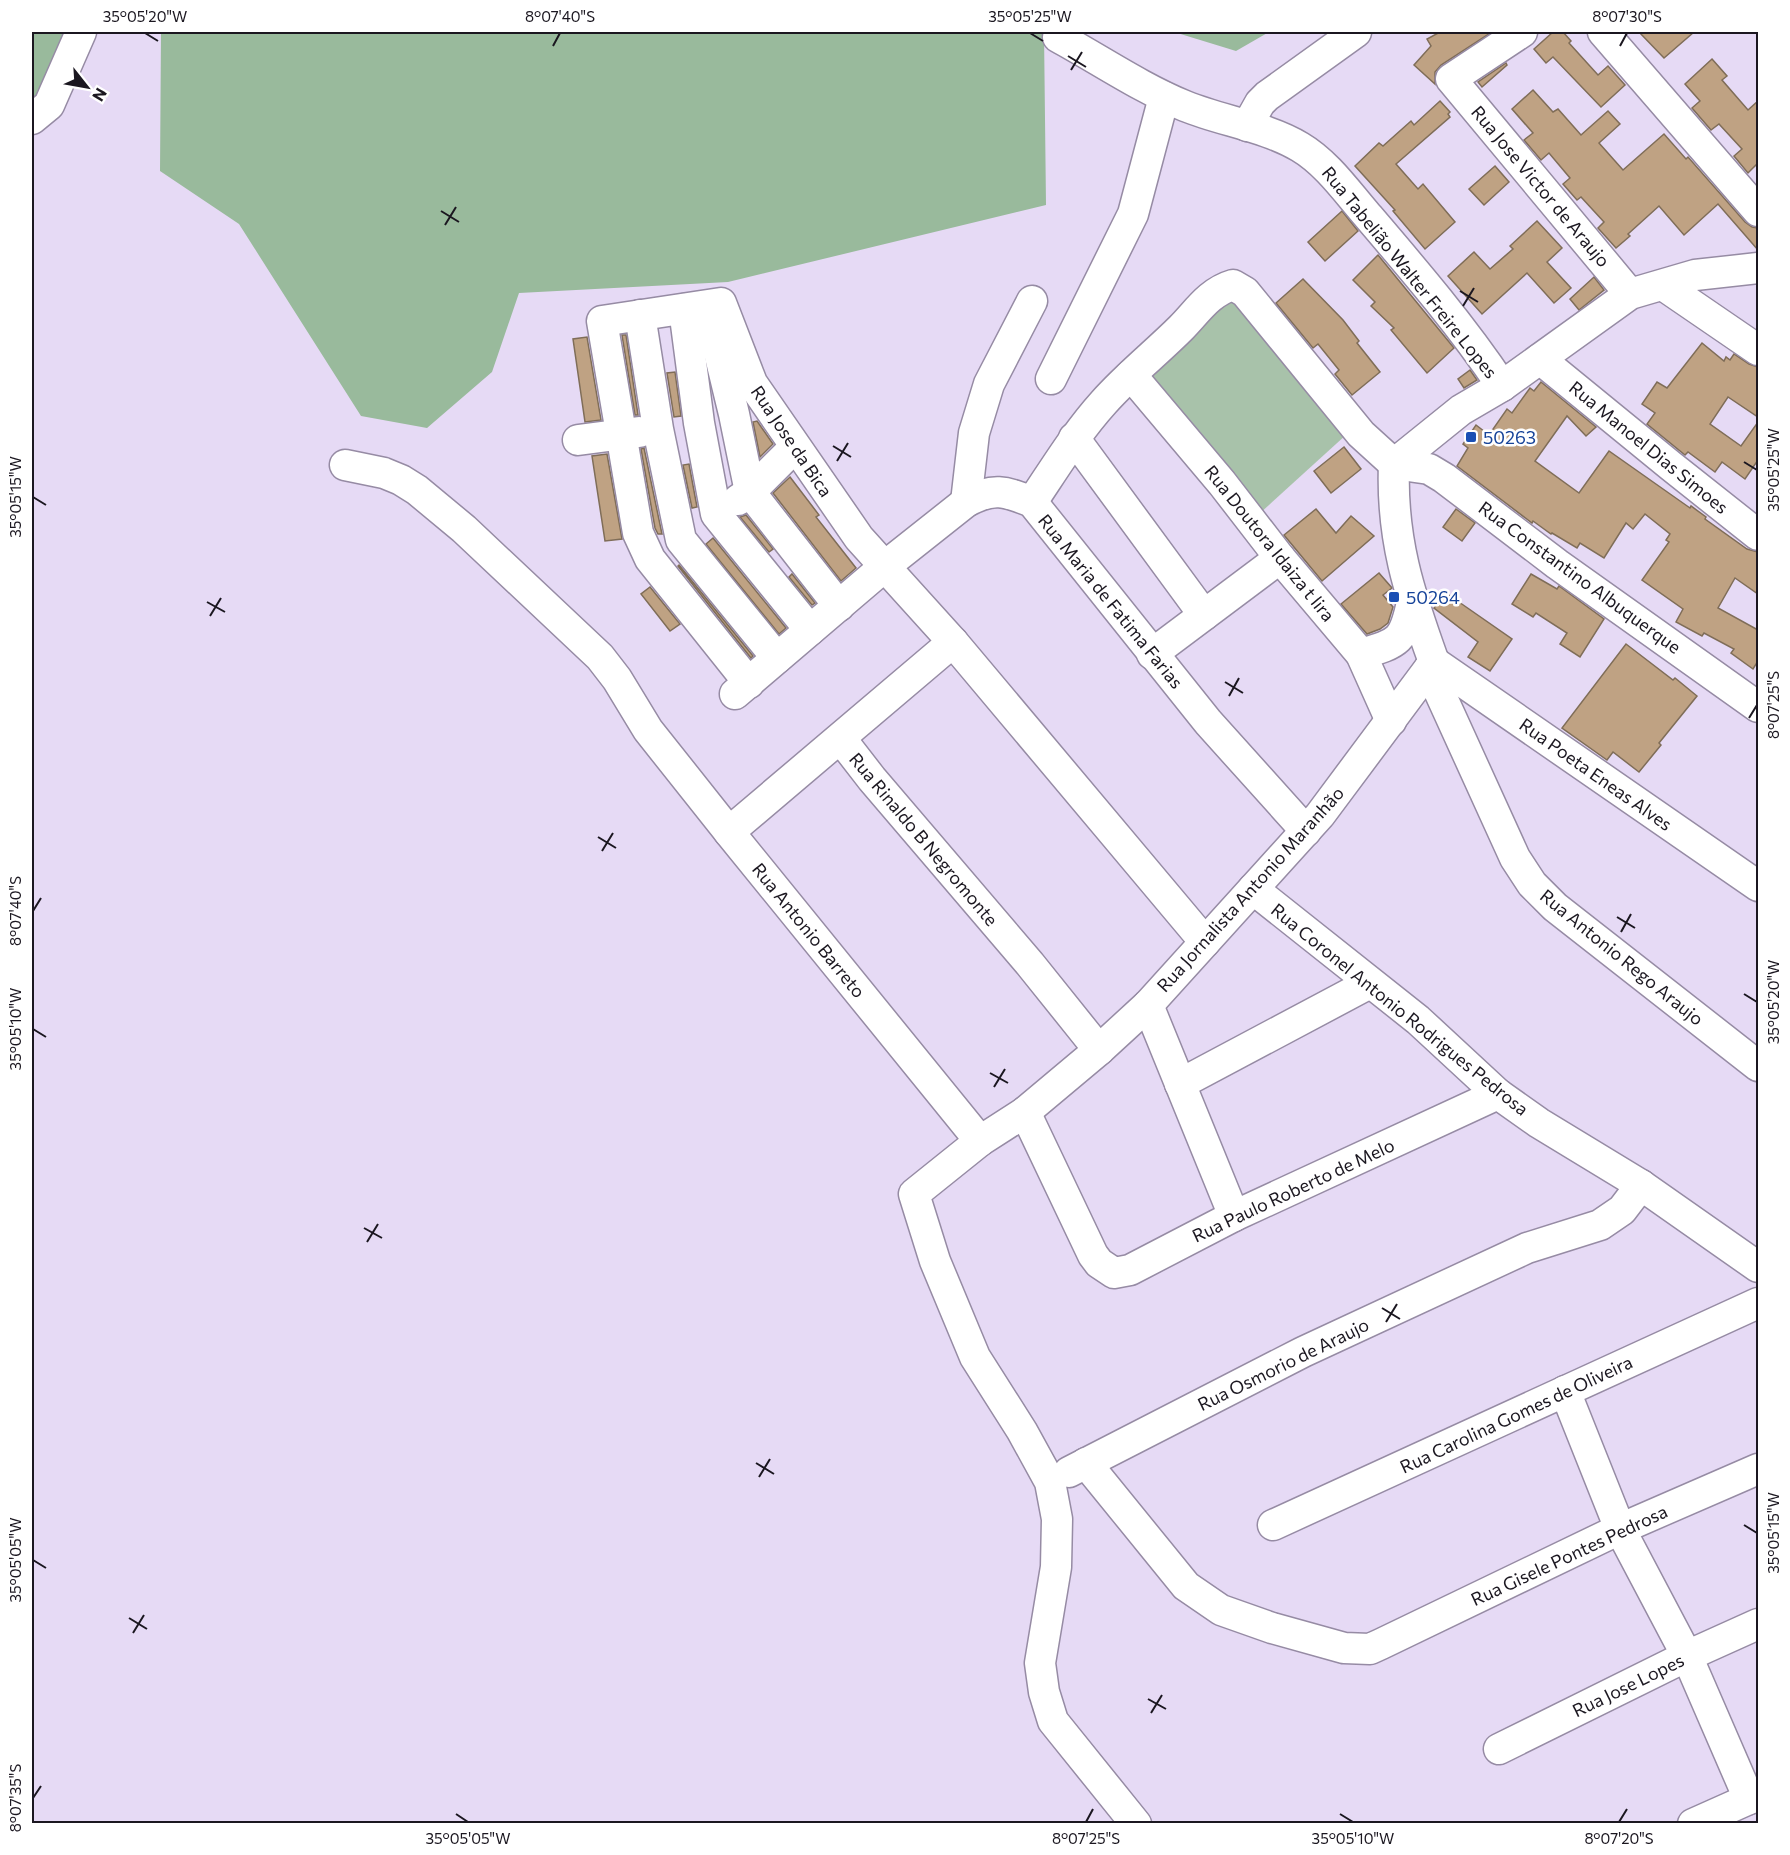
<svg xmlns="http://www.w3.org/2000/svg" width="1790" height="1855" font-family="Commissioner,sans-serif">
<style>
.green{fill:#a8c2aa}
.forest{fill:#99ba9c}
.building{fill:#bfa283;stroke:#7f6d58;stroke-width:1.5}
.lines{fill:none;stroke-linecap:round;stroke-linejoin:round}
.minor-casing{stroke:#968ba4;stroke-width:33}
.minor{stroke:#fff;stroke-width:30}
.ticks{fill:none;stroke:#1b1720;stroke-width:2}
.transit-dot{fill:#1a4fb4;stroke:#fff;stroke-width:2}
.labels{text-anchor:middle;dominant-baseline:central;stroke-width:5;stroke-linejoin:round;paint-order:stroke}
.street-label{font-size:18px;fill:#1b1720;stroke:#fff}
.transit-label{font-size:18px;fill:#164399;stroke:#fff;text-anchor:start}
.neatline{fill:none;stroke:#1b1720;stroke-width:2}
.ticks-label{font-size:15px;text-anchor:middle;fill:#1b1720}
</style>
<rect width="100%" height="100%" fill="#e6daf5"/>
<polygon class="green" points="1229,298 1347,434 1258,515 1145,377"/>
<g class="forest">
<polygon points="32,32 81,32 32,132"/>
<polygon points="161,32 1044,32 1046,205 728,282 519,293 492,372 427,428 361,416 239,224 160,171"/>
<polygon points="1174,32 1269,32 1236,51"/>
</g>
<g class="building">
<polygon points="1440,32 1492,32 1441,65 1435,72 1435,84 1414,65 1431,46 1427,39"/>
<polygon points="1553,32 1563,32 1571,41 1569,43 1598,75 1608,66 1625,85 1601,107 1553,57 1546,63 1534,49"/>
<polygon points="1639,32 1694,32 1664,58"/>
<polygon points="1712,59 1727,76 1722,80 1748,110 1758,101 1758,168 1756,165 1748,173 1734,156 1742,149 1719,124 1711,130 1692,108 1700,101 1685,84"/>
<polygon points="1506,63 1507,65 1482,87 1478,82"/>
<polygon points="1533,90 1553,112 1558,109 1581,135 1608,111 1620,124 1599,143 1623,170 1664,134 1686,159 1688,157 1745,222 1752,227 1758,228 1758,250 1718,204 1684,235 1659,206 1628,234 1630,236 1616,248 1598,228 1604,222 1581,197 1577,200 1563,184 1570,178 1549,153 1541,160 1524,140 1533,133 1512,109"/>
<polygon points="1440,101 1450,112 1448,114 1450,117 1396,164 1418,189 1423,184 1455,222 1425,249 1393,211 1395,210 1355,166 1379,143 1383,146 1411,121 1414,125"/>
<polygon points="1495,166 1509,182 1484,205 1469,189"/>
<polygon points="1342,211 1358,231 1325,261 1308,242"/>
<polygon points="1537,221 1562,248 1547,262 1571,288 1554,303 1527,273 1482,314 1448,276 1474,252 1490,269 1513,249 1510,246"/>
<polygon points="1378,255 1454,348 1427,373 1391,330 1394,328 1371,306 1375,302 1353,280"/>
<polygon points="1594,277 1604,290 1579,310 1570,299"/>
<polygon points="1303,279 1343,320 1359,341 1357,343 1380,372 1352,395 1335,374 1339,370 1318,344 1313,348 1276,303"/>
<polygon points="622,335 626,335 638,415 635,415"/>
<polygon points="587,337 601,420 585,422 573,339"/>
<polygon points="1702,343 1724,361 1726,357 1730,360 1734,354 1749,364 1758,367 1758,417 1728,397 1710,424 1741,446 1758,422 1758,460 1745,479 1722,462 1715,472 1688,452 1685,455 1647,424 1655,413 1642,404 1657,382 1667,388"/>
<polygon points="1470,370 1477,380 1464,388 1458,379"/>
<polygon points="675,372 681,416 674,417 667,373"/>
<polygon points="1541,382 1596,427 1586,436 1567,416 1535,461 1579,493 1609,451 1690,508 1691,506 1706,517 1705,519 1747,549 1758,552 1758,594 1735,578 1718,608 1758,630 1758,661 1753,669 1731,653 1734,649 1704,633 1702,636 1676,622 1683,609 1642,580 1669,542 1666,540 1670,534 1645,514 1633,529 1626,523 1604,558 1580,543 1577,548 1552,533 1551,534 1533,521 1532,523 1457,466 1468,448 1463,444 1476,425 1489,435 1507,409 1512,413 1530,388 1534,391"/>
<polygon points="757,421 773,444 760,457 753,422"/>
<polygon points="1344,447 1361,469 1331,493 1314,471"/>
<polygon points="644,448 662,534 658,534 655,528 641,449"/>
<polygon points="607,454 622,539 605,541 592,456"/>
<polygon points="689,464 697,507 692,508 683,465"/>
<polygon points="790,477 819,515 816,517 856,568 841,581 773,493"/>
<polygon points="1316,509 1336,533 1351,516 1374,536 1322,581 1284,535"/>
<polygon points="1456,509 1475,523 1462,541 1443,527"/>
<polygon points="746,515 773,549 769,552 740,517"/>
<polygon points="713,538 786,628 779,634 706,544"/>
<polygon points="679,565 753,656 751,658 678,566"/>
<polygon points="1379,573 1392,588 1383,595 1393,607 1388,623 1380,629 1367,634 1341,604"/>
<polygon points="792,574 815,603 812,605 789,577"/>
<polygon points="1531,574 1557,589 1559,586 1604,619 1580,657 1560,644 1567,633 1536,613 1533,617 1512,604"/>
<polygon points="650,587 680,624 670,631 641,594"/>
<polygon points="1446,593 1512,639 1490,671 1468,657 1478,642 1434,608"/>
<polygon points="1626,644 1673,680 1675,678 1697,696 1659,743 1661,745 1639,772 1613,752 1607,760 1562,728"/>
</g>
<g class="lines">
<defs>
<g id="minor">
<polyline points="1522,32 1451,79 1630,294"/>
<polyline points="1603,32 1758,211"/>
<path d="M1058,37c42,23 83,51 127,69 37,15 82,21 115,41 27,16 47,45 67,68 47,55 95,111 135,171"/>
<polyline points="32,119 49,105 81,32"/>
<polyline points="1247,126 1260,103 1267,96 1356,32"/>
<polyline points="1663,285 1758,350"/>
<polyline points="684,309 699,423 716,514 810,630"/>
<polyline points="640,315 658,429 681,540 777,658"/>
<polyline points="712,323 734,414 750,492 839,606"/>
<polyline points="1540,359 1671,466 1758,535"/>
<polyline points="1131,375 1222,483 1280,558 1361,654 1391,721"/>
<polyline points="1051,379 1133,214 1164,97"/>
<polyline points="1074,438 1204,615"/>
<polyline points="578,440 639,432"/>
<polyline points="345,465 384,473 401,480 417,490 464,529 600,657 617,679 648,730 729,832"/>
<polyline points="738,500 750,492 795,447"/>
<polyline points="966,502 974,433 989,384 1032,301"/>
<path d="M1032,502c23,-34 44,-69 72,-100 24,-27 52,-49 77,-74 16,-16 28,-36 52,-43l12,7 116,142 33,30 35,5 15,9 113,86 201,143"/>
<polyline points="953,642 729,832 980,1141"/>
<polyline points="1152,654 1280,558"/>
<path d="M1361,654c38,-11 43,-13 51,-52"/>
<path d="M1434,662c-25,-69 -43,-124 -40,-198l67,-54 41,-24 128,-92 65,-19 63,-7"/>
<polyline points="1434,662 1758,886"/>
<polyline points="1429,669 1515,858 1532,884 1555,907 1758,1066"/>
<polyline points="749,683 650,559 638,533 602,321 721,303 752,383 859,538 953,642 1205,942"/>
<path d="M735,694l149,-127 82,-65c27,-15 39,-11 66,0l176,220 98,109"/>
<polyline points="841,739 872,779 1030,964 1099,1050"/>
<polyline points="1253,889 1418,1020 1498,1094 1539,1123 1641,1185 1758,1267"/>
<polyline points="1148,1005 1234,1216"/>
<polyline points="1180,1084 1370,983"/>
<polyline points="1025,1112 1093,1255 1099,1263 1114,1273 1130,1270 1234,1216 1498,1094"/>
<polyline points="1565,1391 1620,1529 1687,1656 1749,1799"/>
<polyline points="1086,1463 1186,1586 1221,1610 1272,1628 1344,1648 1370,1649 1381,1644 1620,1529 1758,1469"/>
<polyline points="1069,1472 1303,1352 1527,1248 1600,1225 1622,1210 1641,1185"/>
<polyline points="1273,1525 1758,1303"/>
<polyline points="1499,1749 1687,1656 1758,1624"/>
<polyline points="1136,1824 1053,1721 1044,1692 1040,1663 1056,1567 1057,1519 1050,1482 1022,1431 975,1357 935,1261 914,1194 980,1141 1025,1112 1099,1050 1148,1005 1320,815 1434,662"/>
<polyline points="1693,1824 1758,1795"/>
</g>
</defs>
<use href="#minor" class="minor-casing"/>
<use href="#minor" class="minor"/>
</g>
<path class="ticks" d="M145,33l13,8M1030,33l13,8M553,46l7,-13M1620,46l7,-13M1068,56l18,11M1071,70l11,-18M441,211l18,11M445,225l11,-18M1460,291l18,11M1463,306l11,-18M833,446l18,11M837,461l11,-18M1744,462l13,8M33,497l13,8M207,602l18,10M210,616l11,-18M1225,682l18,11M1229,696l10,-18M1749,718l8,-13M598,837l18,11M602,851l11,-18M33,911l8,-13M1617,917l18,11M1621,932l10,-18M1744,994l13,8M33,1029l13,8M990,1073l18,10M994,1087l11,-18M364,1228l18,10M367,1242l11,-18M1382,1308l18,11M1386,1322l11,-18M756,1463l18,11M759,1477l11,-18M1744,1525l13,8M33,1560l13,8M129,1618l18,11M133,1633l11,-18M1148,1699l18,10M1151,1713l11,-18M33,1798l8,-12M456,1814l12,8M1340,1814l13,8M1086,1822l7,-13M1619,1822l8,-13"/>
<g class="transit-dot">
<rect x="1465" y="431" width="12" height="12" rx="3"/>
<rect x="1388" y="591" width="12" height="12" rx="3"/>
</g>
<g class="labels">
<g class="street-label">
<text transform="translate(1541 186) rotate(50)">Rua Jose Victor de Araujo</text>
<text transform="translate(1410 272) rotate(51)">Rua Tabelião Walter Freire Lopes</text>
<text transform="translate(792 441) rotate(56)">Rua Jose da Bica</text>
<text transform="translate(1649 447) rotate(39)">Rua Manoel Dias Simoes</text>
<text transform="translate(1270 543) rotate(51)">Rua Doutora Idaiza t lira</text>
<text transform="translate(1580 577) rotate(36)">Rua Constantino Albuquerque</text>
<text transform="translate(1111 601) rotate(51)">Rua Maria de Fatima Farias</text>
<text transform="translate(1596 774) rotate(35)">Rua Poeta Eneas Alves</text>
<text transform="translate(924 839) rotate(50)">Rua Rinaldo B Negromonte</text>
<text transform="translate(1250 889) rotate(-48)">Rua Jornalista Antonio Maranhão</text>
<text transform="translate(809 930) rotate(51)">Rua Antonio Barreto</text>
<text transform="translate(1622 957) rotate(39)">Rua Antonio Rego Araujo</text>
<text transform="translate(1400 1009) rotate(39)">Rua Coronel Antonio Rodrigues Pedrosa</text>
<text transform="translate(1293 1190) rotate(-25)">Rua Paulo Roberto de Melo</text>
<text transform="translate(1283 1364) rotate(-26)">Rua Osmorio de Araujo</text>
<text transform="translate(1516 1414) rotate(-25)">Rua Carolina Gomes de Oliveira</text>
<text transform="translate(1569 1555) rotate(-25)">Rua Gisele Pontes Pedrosa</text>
<text transform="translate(1628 1685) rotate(-26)">Rua Jose Lopes</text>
</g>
<g class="transit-label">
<text x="1483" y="437">50263</text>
<text x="1406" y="597">50264</text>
</g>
</g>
<rect width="1790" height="1855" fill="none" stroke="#ffffff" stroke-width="66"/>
<g transform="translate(87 87) rotate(121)" stroke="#ffffff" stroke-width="4.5" paint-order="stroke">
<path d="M0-4.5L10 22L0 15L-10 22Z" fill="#1b1720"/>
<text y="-9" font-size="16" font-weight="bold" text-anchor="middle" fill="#1b1720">N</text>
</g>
<rect x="33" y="33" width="1724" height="1789" class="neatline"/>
<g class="ticks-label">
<text x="145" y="22">35°05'20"W</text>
<text x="560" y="22">8°07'40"S</text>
<text x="1030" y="22">35°05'25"W</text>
<text x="1627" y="22">8°07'30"S</text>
<text transform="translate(1774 470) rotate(-90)" y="5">35°05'25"W</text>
<text transform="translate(16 497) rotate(-90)" y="5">35°05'15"W</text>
<text transform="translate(1774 705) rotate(-90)" y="5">8°07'25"S</text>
<text transform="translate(16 911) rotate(-90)" y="5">8°07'40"S</text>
<text transform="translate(1774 1002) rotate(-90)" y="5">35°05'20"W</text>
<text transform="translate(16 1029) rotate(-90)" y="5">35°05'10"W</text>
<text transform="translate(1774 1533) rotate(-90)" y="5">35°05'15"W</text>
<text transform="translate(16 1560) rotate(-90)" y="5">35°05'05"W</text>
<text transform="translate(16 1798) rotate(-90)" y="5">8°07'35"S</text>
<text x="468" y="1844">35°05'05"W</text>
<text x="1086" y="1844">8°07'25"S</text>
<text x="1353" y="1844">35°05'10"W</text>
<text x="1619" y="1844">8°07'20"S</text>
</g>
</svg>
